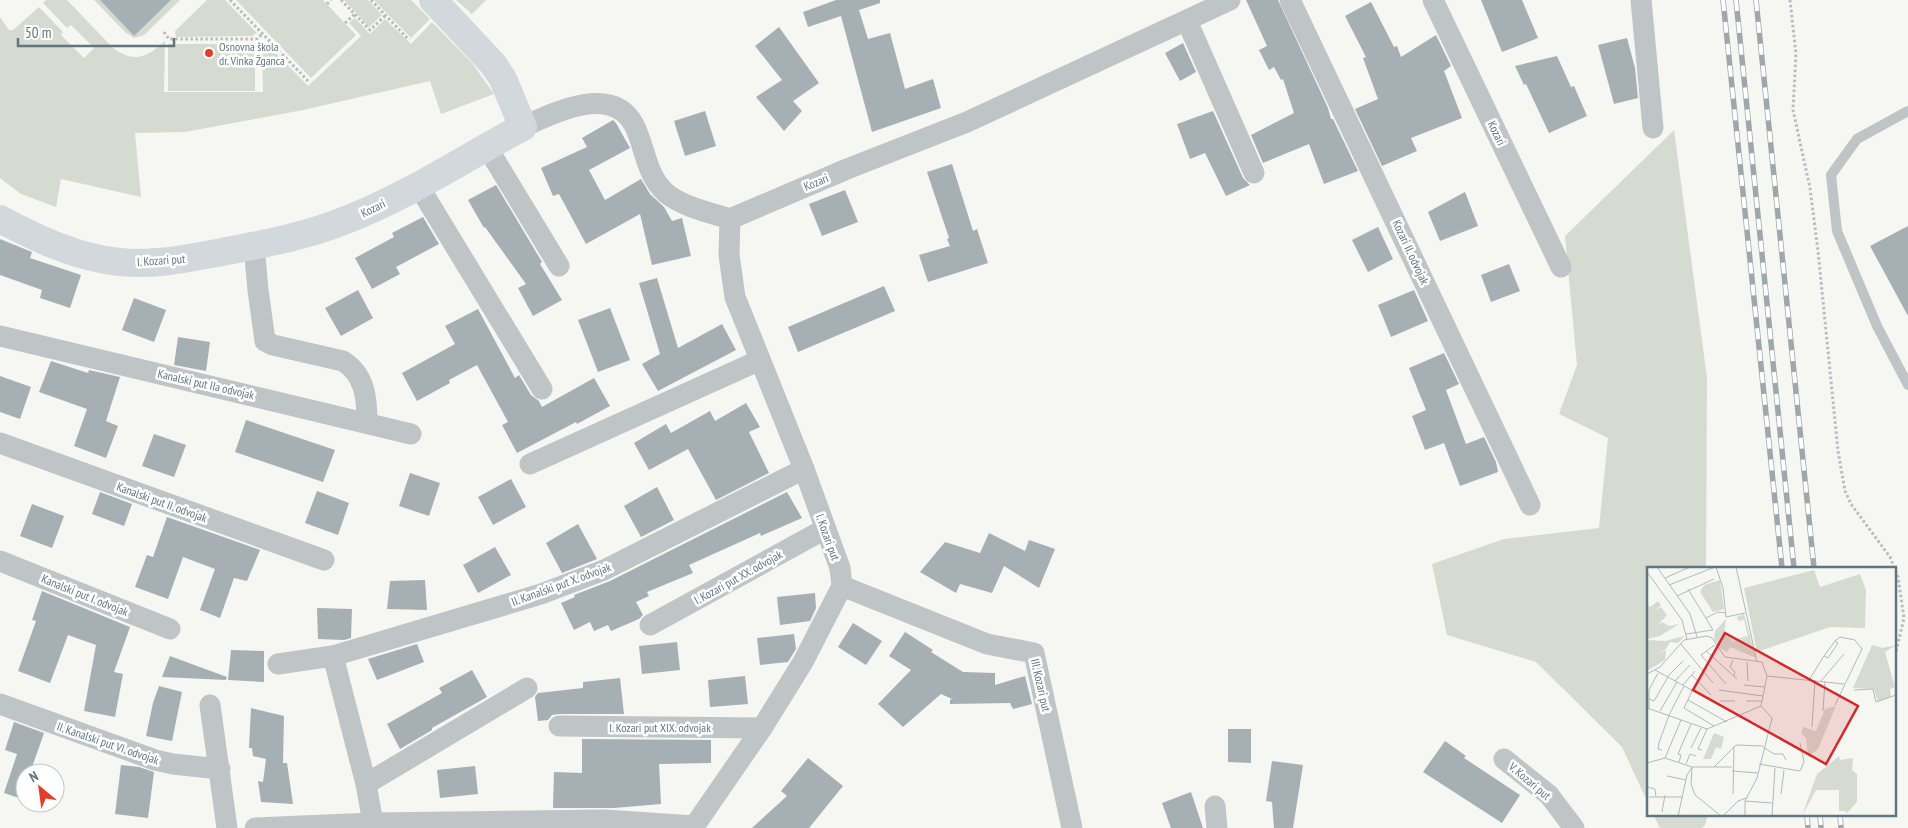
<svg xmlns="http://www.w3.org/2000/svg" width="1908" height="828" font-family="'PT Sans Narrow',sans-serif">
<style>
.green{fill:#d6dbd2}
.building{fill:#a6b0b4}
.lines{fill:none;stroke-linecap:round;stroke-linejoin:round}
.path{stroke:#b9bcbe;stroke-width:3;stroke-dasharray:2.5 2.5;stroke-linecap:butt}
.lane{stroke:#bfc4c7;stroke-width:10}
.street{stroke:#bfc4c7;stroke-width:21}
.secondary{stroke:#d2d8db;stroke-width:28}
.rail-casing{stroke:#9ea7ab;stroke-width:5.5}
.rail{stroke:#fff;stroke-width:4;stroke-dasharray:11;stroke-linecap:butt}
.poi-dot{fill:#e33e26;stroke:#fff;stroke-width:2}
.labels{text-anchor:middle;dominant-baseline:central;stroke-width:5;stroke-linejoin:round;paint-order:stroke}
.poi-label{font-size:12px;fill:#61757e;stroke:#fff;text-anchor:start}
.street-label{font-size:12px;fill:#61757e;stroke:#fff}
.inset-road{fill:none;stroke:#b1babd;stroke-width:1}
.view{fill:#d62828;fill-opacity:0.15;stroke:#d62828;stroke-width:2.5}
.inset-edge{fill:none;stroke:#61757e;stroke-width:2.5}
</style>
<rect width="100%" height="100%" fill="#f6f6f3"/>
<g class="green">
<path d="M46,0h21l46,48c21,15 34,10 52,-7l-1,51h99l-1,-50h3l43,44 53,-50 -12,-13 6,-5 15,16 15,-15 26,25 21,-22 40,41 22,31 -53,20 -11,-33 -127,29 -118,22 -50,1 6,64 -80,-18 -5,28 -35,-13 -21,-16v-161l9,13h4l26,-23 24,25 -2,3 23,23 10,-10 -23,-23 -4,3 -24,-25z"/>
<polygon points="94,0 100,0 134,35 171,0 180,0 144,35 134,38 125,32"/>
<polygon points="207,0 225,0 257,33 252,36 176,37 175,31"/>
<polygon points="236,0 323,0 356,35 311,78"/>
<polygon points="344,0 368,0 382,15 369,27"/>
<polygon points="374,0 411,0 430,19 411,38"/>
<polygon points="456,0 486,0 472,14"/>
<rect x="168" y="44" width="87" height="47"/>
<polygon points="1674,130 1707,378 1706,568 1648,568 1648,803 1622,747 1536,662 1447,635 1432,564 1504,539 1599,528 1608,438 1559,414 1577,365 1565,236"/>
<polygon points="1653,814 1708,814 1705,825 1702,828 1660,828"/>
</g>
<g class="building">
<polygon points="100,0 171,0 134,36"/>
<polygon points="836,0 880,0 880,3 859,10 868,39 890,33 905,89 933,79 941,108 872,132 841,16 808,27 803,12"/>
<polygon points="1246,0 1278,0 1328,108 1331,119 1333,119 1358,171 1324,184 1309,144 1263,163 1251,135 1294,113 1283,79 1281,80 1274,67 1269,70 1259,50 1267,46"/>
<polygon points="1481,0 1522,0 1538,38 1502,52"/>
<polygon points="1371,2 1394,47 1397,46 1401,57 1436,35 1451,66 1444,71 1462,118 1411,138 1417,151 1382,166 1355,109 1378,99 1363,58 1366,57 1345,16"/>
<polygon points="779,27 819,83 793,101 802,111 784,131 756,97 782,80 755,46"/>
<polygon points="1627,38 1635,68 1638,98 1614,104 1598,45"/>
<polygon points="1183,43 1196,72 1180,81 1165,53"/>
<polygon points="1557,56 1571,87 1574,86 1587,116 1549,133 1526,84 1524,85 1515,66"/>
<polygon points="705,111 716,146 685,156 674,121"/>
<polygon points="1213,111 1243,178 1250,185 1226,196 1205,153 1190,159 1177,124"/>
<polygon points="613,120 616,123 630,148 589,170 605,200 641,179 650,194 664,207 672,221 682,218 691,256 652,265 640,214 586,244 559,194 553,196 541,168 587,147 582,138"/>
<polygon points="952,164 973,231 977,229 988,263 928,282 919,255 950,246 947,239 949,238 927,172"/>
<polygon points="496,185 542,262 540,264 562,300 533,316 518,288 526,284 485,227 484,228 468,200"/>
<polygon points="845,190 858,222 822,236 809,204"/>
<polygon points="1465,192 1478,226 1440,241 1428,212"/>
<polygon points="423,217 439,244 396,267 400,274 372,289 355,258 394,237 392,233"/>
<polygon points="1908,226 1908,316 1870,246"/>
<polygon points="1378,227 1393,259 1368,272 1352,240"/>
<polygon points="0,239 32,252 30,258 81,275 70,308 40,298 42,290 0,275"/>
<polygon points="1509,264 1520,291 1491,302 1481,275"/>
<polygon points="657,278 678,348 722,324 736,350 658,391 642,364 660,354 639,283"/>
<polygon points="884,286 895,311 798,352 788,327"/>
<polygon points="358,290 373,318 341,336 325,308"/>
<polygon points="1414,290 1428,321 1391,337 1378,305"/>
<polygon points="134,298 166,310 154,342 122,330"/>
<polygon points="610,308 630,360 598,372 578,320"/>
<polygon points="478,309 515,378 519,375 531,395 539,401 542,407 594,378 610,406 577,424 576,422 517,453 502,425 508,422 477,365 449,380 450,383 417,401 402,373 455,344 445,326"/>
<polygon points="178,337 210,342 206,371 174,365"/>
<polygon points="1444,353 1459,384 1446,390 1466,444 1484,437 1496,462 1498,472 1460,486 1444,443 1425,450 1412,416 1426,410 1409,368"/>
<polygon points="51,361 88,373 89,370 120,377 106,421 118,426 106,458 74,446 87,409 39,392"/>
<polygon points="0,376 31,387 20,419 0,412"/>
<polygon points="746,403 760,427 749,432 769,473 716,500 688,449 649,470 634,443 666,424 671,433 710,411 715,421"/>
<polygon points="246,420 335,450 323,482 235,452"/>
<polygon points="154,434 186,445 174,477 142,466"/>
<polygon points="410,473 440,483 429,516 399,506"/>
<polygon points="511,479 526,507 493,525 478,497"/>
<polygon points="657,487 674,520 641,537 624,506"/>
<polygon points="317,491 349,503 338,535 305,523"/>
<polygon points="100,492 132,504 124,526 92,514"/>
<polygon points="787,492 802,518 761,536 760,533 689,565 693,573 647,592 649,596 636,602 643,615 639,619 611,631 608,625 594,631 590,622 574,630 561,603 575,597 574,595 610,581"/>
<polygon points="32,504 64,516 52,548 20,536"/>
<polygon points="167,517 260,550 247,581 234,578 220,618 200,610 215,569 183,557 168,599 135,587 147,555 153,557"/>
<polygon points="578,524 597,559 562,573 546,543"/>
<polygon points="989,533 1025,551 1029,540 1055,549 1039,588 1004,566 992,593 960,584 956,593 920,572 945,542 980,553"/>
<polygon points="495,547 511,575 478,593 463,565"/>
<polygon points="425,580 427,610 387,609 390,581"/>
<polygon points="42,591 130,627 114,672 123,674 115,717 84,711 96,645 68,635 50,683 18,671 36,621 32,620"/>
<polygon points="815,593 816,608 810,621 780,625 777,597"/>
<polygon points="317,608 352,609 351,638 344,640 318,639"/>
<polygon points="853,623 882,641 866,665 838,647"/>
<polygon points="905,632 933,650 931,652 963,672 995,673 995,685 1025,676 1032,704 1013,709 1010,703 950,704 950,700 952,699 941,694 903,727 878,704 911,670 889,656"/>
<polygon points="794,634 796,649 788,662 760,665 757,638"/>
<polygon points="677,642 680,670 642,674 639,646"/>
<polygon points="417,644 424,662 377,680 368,659"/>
<polygon points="231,650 264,651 264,682 228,680"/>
<polygon points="170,656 227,677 226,680 162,677"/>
<polygon points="472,670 487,697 432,728 432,730 400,749 387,724 442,693 439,688"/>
<polygon points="745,676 748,704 710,707 708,680"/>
<polygon points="620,678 624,714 559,714 552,715 548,720 538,721 535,697 538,693 583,688 583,682"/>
<polygon points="159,686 182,692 172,741 146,736 153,703"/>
<polygon points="251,708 284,716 283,763 287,763 293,804 261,802 258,781 263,782 266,759 253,756 252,748 249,748"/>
<polygon points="14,722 44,733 30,773 25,773 25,800 4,793 17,754 5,750"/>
<polygon points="1228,729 1251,729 1251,763 1228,762"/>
<polygon points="582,739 711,740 711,763 659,764 661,804 614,808 553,808 554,772 582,773"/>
<polygon points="1445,741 1466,756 1464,758 1520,795 1502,823 1423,772"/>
<polygon points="808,758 843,786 809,828 752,828 787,796 781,791"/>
<polygon points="1272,761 1303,765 1293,828 1274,828 1272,802 1266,801"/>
<polygon points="121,765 139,767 154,772 148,818 115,814"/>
<polygon points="475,766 478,794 440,798 437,770"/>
<polygon points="1191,792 1203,828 1171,828 1162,803"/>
</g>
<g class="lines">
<g class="path">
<polyline points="230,0 309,82"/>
<polyline points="341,0 370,30 386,15"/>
<polyline points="371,0 409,40"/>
<polyline points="1790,0 1796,54 1793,110 1810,188 1818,251 1838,451 1845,491 1851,504 1890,557 1898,577 1904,618 1894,660"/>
<polyline points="327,4 331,0"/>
<polyline points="345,23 355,14"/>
<polyline points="164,32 169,39 257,39 262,34"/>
</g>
<polyline class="lane" points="1908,111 1857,139 1831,175 1837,231 1877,326 1908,385"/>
<g class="street">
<polyline points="1290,0 1530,505"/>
<polyline points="1433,0 1561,267"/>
<polyline points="1641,0 1653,128"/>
<polyline points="1187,21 1254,173"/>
<path d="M523,127c30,-14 89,-44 111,-2 12,23 11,49 32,68 15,13 45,20 64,26l117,-50 120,-47 263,-122"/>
<polyline points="487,147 559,266"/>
<polyline points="418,185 542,389"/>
<path d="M254,246l4,44 7,51 8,4 70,16c22,14 24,37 24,61"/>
<polyline points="0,336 411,434"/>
<polyline points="0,443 324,560"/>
<polyline points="530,464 760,360"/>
<polyline points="0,561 170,629"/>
<polyline points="842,586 987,644 1034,653 1072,828"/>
<polyline points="650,625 825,529"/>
<polyline points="333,656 366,784 373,823"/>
<polyline points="278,664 333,656 541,594 604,570 804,469"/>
<polyline points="0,704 155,760 173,764 220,769"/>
<polyline points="210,705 227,828"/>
<polyline points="559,726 762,728"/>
<polyline points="1504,759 1549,795 1574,828"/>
<polyline points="366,784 527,688"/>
<polyline points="1215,806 1217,828"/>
<polyline points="255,828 373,823 605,820 694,826"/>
<polyline points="693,828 762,728 803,662 842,586 840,568 804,469 735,297 729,255 730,219"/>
</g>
<path class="secondary" d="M0,219c37,20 78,39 120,43 34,4 69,-4 102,-10 41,-8 85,-16 124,-32 62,-24 119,-62 177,-93l-20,-48 -10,-15 -60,-64"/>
<defs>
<g id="rail">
<polyline points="1723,0 1782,568"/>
<polyline points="1736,0 1794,568"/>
<polyline points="1756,0 1814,568"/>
<polyline points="1807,814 1808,828"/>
<polyline points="1820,814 1821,828"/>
<polyline points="1840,814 1841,828"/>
</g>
</defs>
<use href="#rail" class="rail-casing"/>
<use href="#rail" class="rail"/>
</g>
<circle class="poi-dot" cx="209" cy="53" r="5"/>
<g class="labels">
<g class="poi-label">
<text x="219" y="46">Osnovna škola<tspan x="219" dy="14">dr. Vinka Žganca</tspan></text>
</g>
<g class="street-label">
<text transform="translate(1497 133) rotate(64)">Kozari</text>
<text transform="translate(816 182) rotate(-23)">Kozari</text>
<text transform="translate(373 208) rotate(-26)">Kozari</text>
<text transform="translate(1411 252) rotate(65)">Kozari II. odvojak</text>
<text transform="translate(161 260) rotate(-4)">I. Kozari put</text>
<text transform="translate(206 384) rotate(13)">Kanalski put IIa odvojak</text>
<text transform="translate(162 502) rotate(20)">Kanalski put II. odvojak</text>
<text transform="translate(828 537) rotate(70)">I. Kozari put</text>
<text transform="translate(738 577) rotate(-29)">I. Kozari put XX. odvojak</text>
<text transform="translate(561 584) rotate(-20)">II. Kanalski put X. odvojak</text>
<text transform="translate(85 595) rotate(22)">Kanalski put I. odvojak</text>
<text transform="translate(1041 685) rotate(77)">III. Kozari put</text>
<text x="660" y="727">I. Kozari put XIX. odvojak</text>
<text transform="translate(108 743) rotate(19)">II. Kanalski put VI. odvojak</text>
<text transform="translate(1530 781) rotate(40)">V. Kozari put</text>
</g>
</g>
<g transform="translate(1647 567)">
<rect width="249" height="249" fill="#f6f6f3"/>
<path d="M167,3l6,17 40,-13 6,16 -1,38 -35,-1 -73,25 -13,-64zM73,13l4,29 -11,3 -13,-20 4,-7zM11,34l3,4 -6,6 6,-4 6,8 -10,11 5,-4 7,4 10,-2 -19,12 -13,3v-35l3,3zM97,47l12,44 -26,-11 -3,5 -6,-3 -7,-10 1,-8 11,-12 -2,16 5,-1 3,8 17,-4 -16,3 -1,-1 -1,-6 2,6 15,-4 -4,-16 -6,1 -1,-4zM38,69l-7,7 -8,-1 -4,7 -10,6 10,-5 -1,10 -18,11v-31l18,1zM225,78l10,3 14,-3 -11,7 10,35 -5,2 1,8 -13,5 -4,-13 -21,-1zM189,139l-18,43 -10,8 -2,-19 -5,-5 2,-6 13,4 9,-22zM67,166l10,4 -3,12 -5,-2 -5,12h-8zM192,189l1,4 13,-2 -1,12 5,4v28l-11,12v-3h-7v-21h-23l-14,26 15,-42z" fill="#d6dbd2"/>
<path class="inset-road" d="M10,0l33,47 7,23M69,0l7,21 3,29 19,-4M89,0l21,95M0,5l35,48 5,19M18,11l25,-11M22,18l46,-18M41,22l25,41M30,29l37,-17M59,51l12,-6 8,1M39,67l27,-4M188,74l5,-4 15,3 7,9 -27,56M33,76l33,40M68,78l-14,10 25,29M59,84l31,28M86,93l-3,7 5,5 -1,4M100,95l1,19M8,103l86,47M0,107l13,-7 24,-27 23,-4 5,2 13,19 37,5 5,14 77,8M45,108l19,20M20,110l16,-16M162,113l15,-24 11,-15 3,2 -10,15 -4,-2M28,114l15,-16M174,114l23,-27M36,118l12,-14M97,118l20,2M72,123l44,6M207,123l19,-1 3,13 20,-7M45,124l-8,17 30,18M2,132l5,2 14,-24M41,133l39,22M73,134h15M99,134h16M0,141l60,21 54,-23 6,-30M2,141v-18l9,-17M0,142v17M13,144l17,-29M176,144l2,-30M165,160l3,-47M116,180l11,7h9l3,6M44,181l10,-20M15,183l-4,-1 1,-6 10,-28 15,-29M55,183l-4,-1 9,-20M18,191l16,-38M32,195l2,-7 -3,-1 13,-30M0,196l18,-5 27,9h22l22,-22 27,1M39,197l4,-10 6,2M112,197l41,7 4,-9 -4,-19M45,200l-1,17 4,11 26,21M67,200h18M85,204l26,2M20,209l19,4M0,220l8,2 1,8M86,227l1,-48M134,227l3,-24M2,230h34M98,234l27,2M15,245l3,-17M31,249l9,-41 5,-8M76,249l15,-15 8,-3M98,249v-15l12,-23 15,-60 -11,-12M125,249l3,-48"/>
<path class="view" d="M78,66l133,73 -32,58 -133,-74z"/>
<rect width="249" height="249" class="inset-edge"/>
</g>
<g transform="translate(40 788) rotate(331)"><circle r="24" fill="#ffffff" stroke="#c0c8cb"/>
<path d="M0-4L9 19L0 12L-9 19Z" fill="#e33e26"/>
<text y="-8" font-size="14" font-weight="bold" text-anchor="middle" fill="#61757e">N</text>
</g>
<path d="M18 38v8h156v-8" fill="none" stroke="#61757e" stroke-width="2.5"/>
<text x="25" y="38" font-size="15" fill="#61757e" stroke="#ffffff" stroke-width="4" paint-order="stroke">50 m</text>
</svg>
